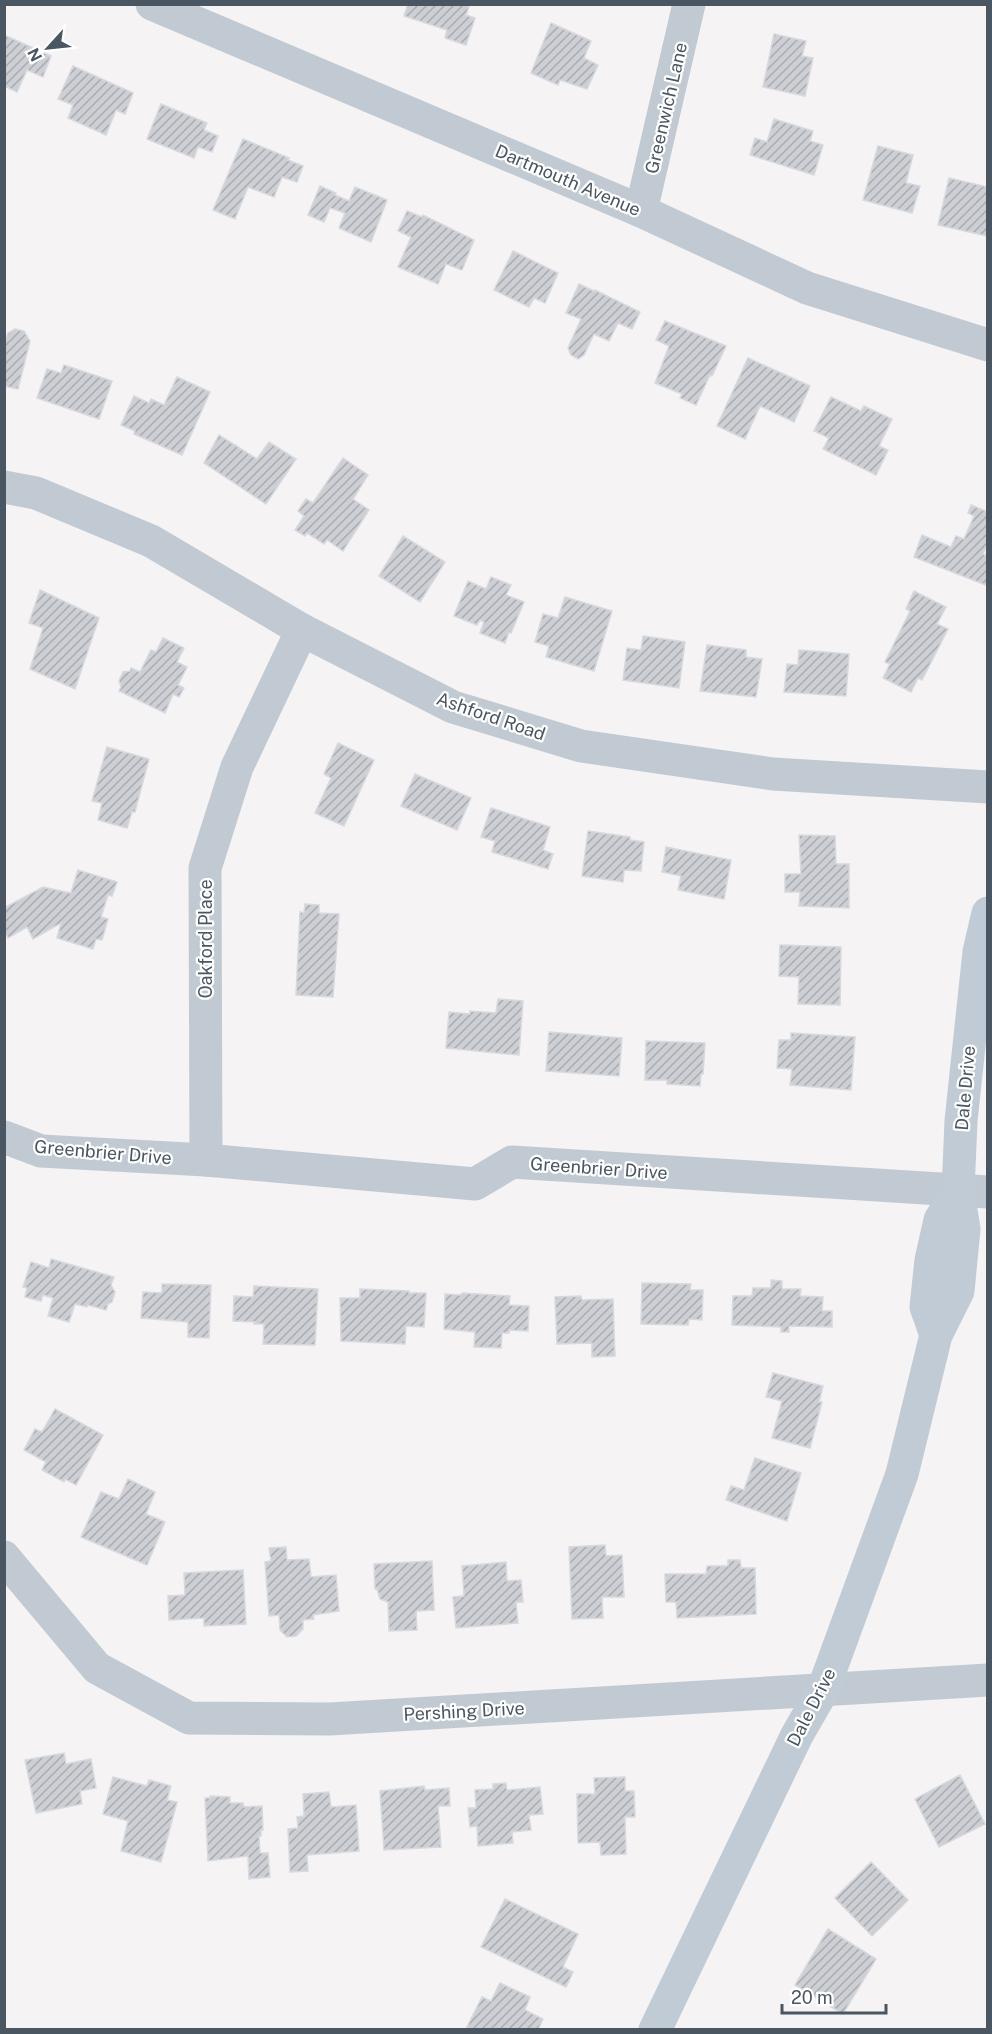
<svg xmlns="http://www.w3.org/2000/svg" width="992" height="2034" font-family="'Public Sans',sans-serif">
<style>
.building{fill:url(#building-hatch);stroke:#d7d9de;stroke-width:1.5}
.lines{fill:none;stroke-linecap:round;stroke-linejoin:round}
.street{stroke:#c1cad2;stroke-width:33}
.secondary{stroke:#c1cbd6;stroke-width:33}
.labels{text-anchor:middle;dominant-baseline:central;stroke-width:4.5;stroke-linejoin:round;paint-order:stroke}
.street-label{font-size:18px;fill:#4a5661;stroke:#fff}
</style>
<defs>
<pattern id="building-hatch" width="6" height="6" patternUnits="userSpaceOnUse" patternTransform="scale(1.5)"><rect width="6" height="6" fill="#cdcfd5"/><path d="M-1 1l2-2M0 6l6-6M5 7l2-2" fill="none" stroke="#a8abb0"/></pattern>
</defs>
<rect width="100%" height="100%" fill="#f5f3f3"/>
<g class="building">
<polygon points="408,4 470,4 466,15 475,18 466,45 445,38 447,30 404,16"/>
<polygon points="551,23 591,41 584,58 598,65 587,89 560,80 558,85 531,73"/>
<polygon points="774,34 806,41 802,56 813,58 805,96 763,87"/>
<polygon points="4,35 51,56 43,77 27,70 17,92 4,86"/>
<polygon points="73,66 133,93 125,114 116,110 106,135 68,118 73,105 58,99"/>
<polygon points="161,104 207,123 204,130 218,136 212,152 198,147 194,158 147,139"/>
<polygon points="774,119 813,131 810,141 823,145 814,175 750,155 755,138 767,142"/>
<polygon points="243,139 289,158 288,160 303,166 297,182 282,177 274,197 248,187 235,219 213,210"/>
<polygon points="878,146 913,155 906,183 920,186 912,213 863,200"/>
<polygon points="949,178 988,187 987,236 938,225"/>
<polygon points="320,186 336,193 335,195 349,201 355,187 387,200 371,242 339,228 345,213 330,208 324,222 308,215"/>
<polygon points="407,211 422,217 423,215 474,240 462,270 446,264 438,284 398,267 411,237 398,231"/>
<polygon points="513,251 558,273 545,303 534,298 529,307 494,290"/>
<polygon points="579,284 594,291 595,290 640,312 632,329 618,323 609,341 594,334 584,355 578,359 571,355 568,348 581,319 566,313"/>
<polygon points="665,321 726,346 712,376 710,375 696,405 680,398 682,394 655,383 669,346 656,340"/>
<polygon points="15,329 24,331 30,341 18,389 4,386 4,345 8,333"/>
<polygon points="748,358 810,386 794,422 760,406 745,439 717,426"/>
<polygon points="64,365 112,381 99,419 37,398 47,369 61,373"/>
<polygon points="177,377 210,392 182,455 134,434 135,431 121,425 134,396 149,403 151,399 164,405"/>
<polygon points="831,397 861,411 864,406 892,419 879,446 888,450 876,475 823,449 829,438 814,431"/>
<polygon points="219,435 257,459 269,442 296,459 266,504 204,463"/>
<polygon points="343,458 368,475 353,499 369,510 343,551 327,540 324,544 307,533 305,536 295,530 304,516 298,511 306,499 313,503"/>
<polygon points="971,505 988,512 988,542 983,554 988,556 988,586 914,557 922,535 951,547 956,536 964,539 974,516 968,513"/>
<polygon points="403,536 445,562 420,602 379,576"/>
<polygon points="491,577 511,585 506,595 524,602 511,633 509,632 505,643 480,633 484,622 480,620 477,625 454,616 468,581 486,589"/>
<polygon points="40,590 99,618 75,689 30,669 43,628 29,623"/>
<polygon points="914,591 946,607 937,624 948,629 922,680 918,678 911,692 883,678 890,664 885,662 910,611 906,609"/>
<polygon points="565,597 612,611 594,671 546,657 549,646 535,642 543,614 558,618"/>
<polygon points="643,636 685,642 679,688 623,680 627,648 641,650"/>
<polygon points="163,638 184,648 177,662 187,667 178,685 184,688 179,697 173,694 165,713 119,691 121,687 119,681 123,672 130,671 131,668 140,672 151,650 156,652"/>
<polygon points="707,645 746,650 746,657 762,659 756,697 700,691"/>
<polygon points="799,650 849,654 846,696 784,692 787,664 798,665"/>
<polygon points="338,743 374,760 344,826 315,813 331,778 324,774"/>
<polygon points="107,747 149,759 135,812 132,812 127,828 98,820 102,803 92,801"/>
<polygon points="415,774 471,798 457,830 401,806"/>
<polygon points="491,808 550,827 543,850 553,854 548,869 492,852 495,841 481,837"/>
<polygon points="588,831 630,837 630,840 644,842 641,871 624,870 623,882 582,876"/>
<polygon points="799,835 835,836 836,864 849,864 849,908 799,906 800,892 785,892 785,874 801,874"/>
<polygon points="666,847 731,860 724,899 678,890 681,876 662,872"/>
<polygon points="78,870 117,882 112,896 108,895 101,917 108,919 102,940 96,939 93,949 57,938 61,923 33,939 27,927 8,938 4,930 4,908 43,887 71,893"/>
<polygon points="305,904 319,905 319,913 339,914 333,997 296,995 300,912 304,913"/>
<polygon points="780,945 841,947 840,1005 798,1004 799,977 779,976"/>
<polygon points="498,999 523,1001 519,1055 446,1048 449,1012 470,1014 470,1011 496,1013"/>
<polygon points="549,1032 622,1038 619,1076 546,1071"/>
<polygon points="791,1033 855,1037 851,1090 790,1085 792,1069 777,1068 779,1040 791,1040"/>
<polygon points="646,1041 705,1043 703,1074 701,1074 700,1086 667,1084 667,1080 645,1080"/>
<polygon points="51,1259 114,1277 111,1285 115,1292 112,1302 108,1304 106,1310 88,1305 87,1307 75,1304 69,1322 48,1316 53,1298 43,1295 41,1301 25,1297 27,1288 23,1287 31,1262 49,1268"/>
<polygon points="771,1280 782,1281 782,1289 801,1289 800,1296 823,1297 822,1311 832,1311 832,1327 789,1326 789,1332 781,1332 781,1327 732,1325 733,1296 752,1296 753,1288 771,1288"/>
<polygon points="642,1283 691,1284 690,1290 703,1290 702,1320 689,1319 688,1325 641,1324"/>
<polygon points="162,1284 211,1285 209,1338 188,1337 188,1322 141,1318 143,1292 162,1293"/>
<polygon points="254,1286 318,1289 315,1345 263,1344 264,1324 254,1324 255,1322 233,1321 234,1296 253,1297"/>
<polygon points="360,1289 409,1291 409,1293 426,1293 424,1327 406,1326 405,1344 341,1341 340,1298 360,1298"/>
<polygon points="462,1293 510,1296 509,1305 529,1306 528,1331 509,1330 509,1333 502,1333 501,1348 474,1347 475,1332 444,1329 445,1294 461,1295"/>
<polygon points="581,1296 582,1300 613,1299 615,1356 592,1357 592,1343 557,1344 555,1297"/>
<polygon points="773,1373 823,1386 819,1402 822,1402 810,1448 772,1438 782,1401 766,1397"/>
<polygon points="55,1409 103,1435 76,1485 65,1479 64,1482 42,1470 46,1462 24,1450 35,1429 42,1432"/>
<polygon points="755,1458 801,1473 787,1521 726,1500 731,1486 744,1490"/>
<polygon points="128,1479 155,1492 146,1514 165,1522 147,1565 81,1537 101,1492 119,1499"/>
<polygon points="605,1545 606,1556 622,1555 624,1597 602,1597 603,1618 572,1619 569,1547"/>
<polygon points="286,1547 287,1560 309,1559 311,1577 336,1575 339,1611 313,1615 314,1619 303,1620 303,1629 296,1636 287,1637 280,1630 279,1615 269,1616 265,1562 271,1561 269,1548"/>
<polygon points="728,1560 740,1560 741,1568 755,1568 756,1614 677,1618 676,1602 666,1602 665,1574 706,1574 707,1566 728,1566"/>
<polygon points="432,1561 434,1610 416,1611 417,1630 389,1631 388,1602 380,1599 377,1589 375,1589 374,1564"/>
<polygon points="506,1562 507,1581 521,1580 523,1602 516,1602 518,1623 456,1628 453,1597 464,1596 462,1566"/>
<polygon points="243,1570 246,1624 204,1626 204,1618 169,1620 168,1596 185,1595 184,1573"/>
<polygon points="64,1753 66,1764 91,1759 96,1788 80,1791 82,1804 36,1813 25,1760"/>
<polygon points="960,1775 985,1824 939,1847 915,1799"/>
<polygon points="113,1777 147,1786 149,1780 171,1786 167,1800 177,1802 161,1862 121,1851 128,1821 103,1814"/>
<polygon points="625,1777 625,1791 634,1791 635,1817 625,1817 626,1854 601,1855 600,1842 578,1843 577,1794 595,1794 594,1778"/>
<polygon points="506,1783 507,1790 540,1787 543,1814 529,1815 531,1830 512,1832 513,1843 478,1846 477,1826 470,1827 468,1808 476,1808 475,1790 493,1789 493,1784"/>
<polygon points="424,1786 425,1790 449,1788 450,1806 438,1806 441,1847 384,1850 380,1791"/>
<polygon points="329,1792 331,1807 356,1805 359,1851 307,1855 308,1871 290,1872 288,1829 298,1828 297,1817 304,1816 303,1794"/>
<polygon points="210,1796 230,1797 230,1803 243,1803 244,1807 262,1806 263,1830 261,1830 261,1836 259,1836 260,1853 268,1853 270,1877 249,1879 248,1856 208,1861 205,1798 211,1798"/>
<polygon points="871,1862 908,1900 872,1936 835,1898"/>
<polygon points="505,1899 578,1934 563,1967 573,1972 566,1987 481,1947"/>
<polygon points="828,1929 876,1959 843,2014 795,1985"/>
<polygon points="500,1983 530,1997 525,2010 543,2019 538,2030 466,2029 482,1997 491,2001"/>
</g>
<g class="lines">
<g class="street">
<polyline points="152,4 641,211 807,288 988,345"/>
<polyline points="641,211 689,4"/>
<polyline points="4,487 36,493 151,541 302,630 453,707 581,746 773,774 988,787"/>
<polyline points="4,1137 41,1151 206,1160 475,1184 512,1162 988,1192"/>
<polyline points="206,1160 205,868 237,767 302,630"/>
<polyline points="4,1557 97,1668 189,1718 330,1719 988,1680"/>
</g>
<g class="secondary">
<polyline points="936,1335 926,1307 931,1260 940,1220 958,1191"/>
<polyline points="655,2030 797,1735 823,1690 902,1474 936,1335 958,1291 964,1229 958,1191 961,1121 979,952 988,913"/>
</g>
</g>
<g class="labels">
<g class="street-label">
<text transform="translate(666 108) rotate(-77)">Greenwich Lane</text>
<text transform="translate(568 180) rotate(23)">Dartmouth Avenue</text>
<text transform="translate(491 716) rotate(19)">Ashford Road</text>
<text transform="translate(205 939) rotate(-90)">Oakford Place</text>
<text transform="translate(965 1088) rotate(-85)">Dale Drive</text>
<text transform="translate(103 1152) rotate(5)">Greenbrier Drive</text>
<text transform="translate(599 1168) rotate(4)">Greenbrier Drive</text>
<text transform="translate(811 1707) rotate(-63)">Dale Drive</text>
<text transform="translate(464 1711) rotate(-3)">Pershing Drive</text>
</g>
</g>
<rect width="992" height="2034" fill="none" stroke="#4a5661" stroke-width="12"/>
<g transform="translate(48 48) rotate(243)" stroke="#ffffff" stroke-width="4.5" paint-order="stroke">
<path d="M0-4.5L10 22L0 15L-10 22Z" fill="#4a5661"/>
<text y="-9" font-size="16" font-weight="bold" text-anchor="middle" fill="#4a5661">N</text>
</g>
<path d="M782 2004v9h104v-9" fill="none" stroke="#4a5661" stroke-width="3"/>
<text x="791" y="2004" font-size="18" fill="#4a5661" stroke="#ffffff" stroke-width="4.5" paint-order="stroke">20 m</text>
</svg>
